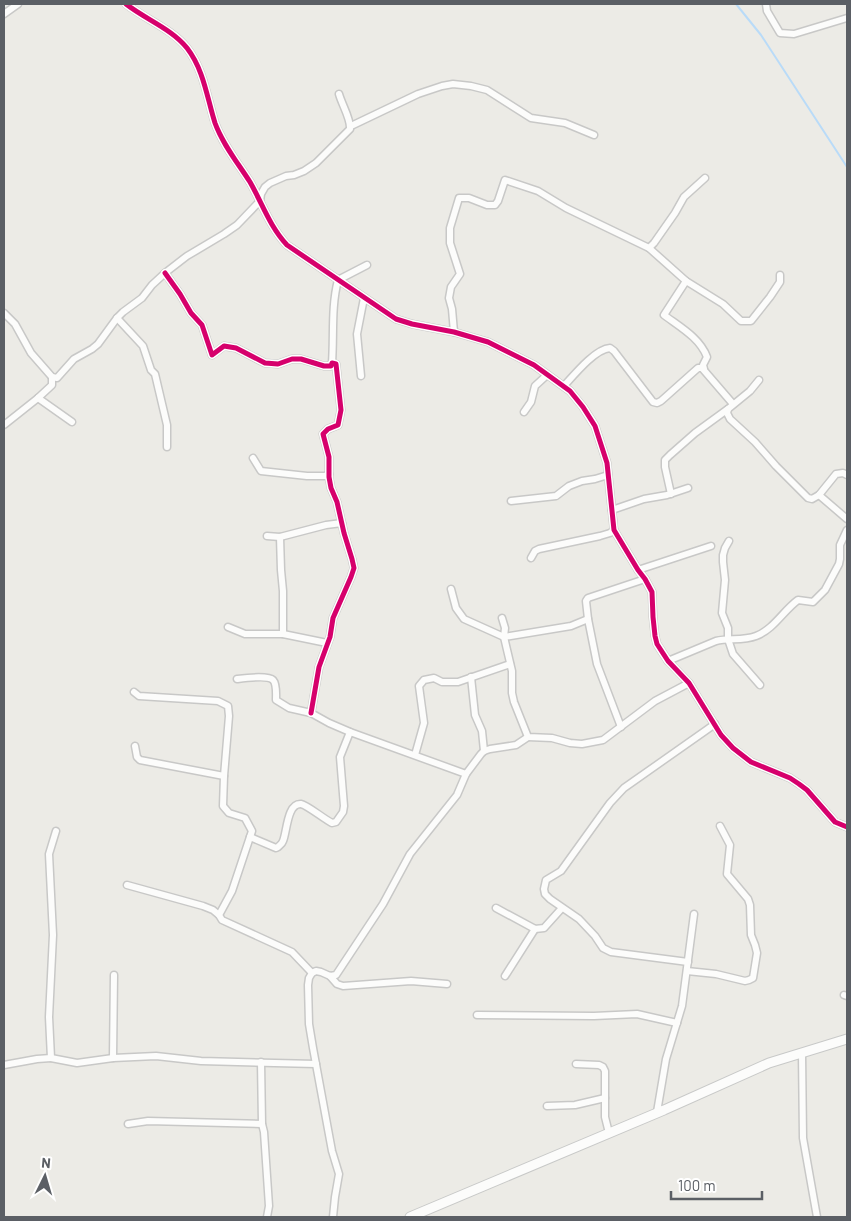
<svg xmlns="http://www.w3.org/2000/svg" width="851" height="1221" font-family="Barlow,sans-serif">
<style>
.lines{fill:none;stroke-linecap:round;stroke-linejoin:round}
.stream{stroke:#b9dbf8;stroke-width:2}
.street-casing{stroke:#c8c8c7;stroke-width:9}
.secondary-casing{stroke:#c8c9c8;stroke-width:11}
.street{stroke:#fcfcfb;stroke-width:6}
.secondary{stroke:#fcfcfb;stroke-width:9}
.cycleway-casing{stroke:#fff;stroke-width:8}
.cycleway{stroke:#d6006c;stroke-width:5}
</style>
<rect width="100%" height="100%" fill="#ecebe6"/>
<g class="lines">
<g class="stream">
<polyline points="736,4 761,35 847,167"/>
<polyline points="4,10 12,4"/>
</g>
<defs>
<g id="street">
<path d="M126,4c19,15 46,25 61,44 17,22 20,50 28,75 8,22 23,40 35,59 12,21 20,45 37,63l109,74 16,5 42,8 34,10 46,23 36,26 13,16 12,19 12,37 7,67 24,40 7,9 7,13 1,25 2,19 2,8 11,17 21,22 32,52 12,13 18,14 39,16 9,6 8,6 28,32 12,5"/>
<polyline points="766,4 767,11 780,33 794,34 847,18"/>
<polyline points="4,14 18,4"/>
<polyline points="351,126 418,94 442,86 453,84 471,86 487,90 531,118 565,123 594,135"/>
<polyline points="649,248 654,243 675,213 684,197 705,178"/>
<polyline points="165,273 180,294 191,313 202,325 212,355 224,346 236,348 265,363 278,364 292,359 301,359 324,366 331,366 332,363 336,364 341,410 338,425 328,429 323,434 329,457 329,477 331,488 337,502 344,533 352,559 354,568 351,577 333,618 330,637 319,667 311,713"/>
<path d="M686,281l-22,34c16,12 36,23 43,42l-4,8 1,4"/>
<path d="M4,313l11,11 16,29 21,24 5,1 17,-19 18,-10 6,-5 19,-26 6,-6 19,-14 10,-13 13,-12 22,-17 37,-22 13,-9 23,-24 1,-7 4,-7 5,-4 16,-7 8,-1 10,-4 12,-8 34,-34c1,-10 -8,-24 -11,-35"/>
<polyline points="117,318 143,346 151,370 155,374 167,425 167,447"/>
<polyline points="454,332 452,309 449,298 451,287 460,274 450,243 450,228 459,198 469,198 487,205 495,205 498,201 505,180 538,191 566,208 649,248 686,281 723,304 741,321 751,321 770,297 780,282 780,275"/>
<path d="M332,363c2,-28 -1,-56 6,-83l29,-15"/>
<polyline points="361,376 357,334 364,298"/>
<polyline points="759,380 750,391 728,409 727,413 730,419 755,442 776,466 808,498 812,499 819,495 836,474 843,473 847,475"/>
<path d="M564,386c10,-11 31,-37 46,-38l4,3 39,51 4,1 4,-2 37,-33h4l31,36"/>
<polyline points="38,398 72,422"/>
<polyline points="524,412 531,402 535,386 547,375"/>
<polyline points="4,425 38,398 52,385 52,377"/>
<polyline points="253,458 261,471 307,476 325,476 329,474"/>
<polyline points="671,494 665,467 665,460 670,455 695,433 728,409"/>
<polyline points="819,495 847,519"/>
<polyline points="511,501 556,496 569,486 582,481 595,479 608,475"/>
<polyline points="612,510 644,499 667,495 688,488"/>
<polyline points="267,536 280,537 326,525 342,523"/>
<polyline points="280,537 281,570 283,591 283,634"/>
<polyline points="729,541 725,548 723,555 723,562 725,580 722,613 728,628 728,639 733,654 760,685"/>
<polyline points="531,558 535,551 539,549 600,536 610,533 614,530"/>
<polyline points="638,570 711,546"/>
<polyline points="451,589 456,608 464,619 504,637 571,626 588,619 597,664 621,727"/>
<polyline points="502,618 505,628 504,637 512,671 512,693 514,702 528,737 552,738 570,743 582,744 603,740 655,701 689,683"/>
<polyline points="588,619 586,601 588,598 645,579"/>
<polyline points="228,627 245,634 283,634 327,643"/>
<path d="M668,661l48,-20c13,-3 27,0 40,-5 18,-7 27,-25 42,-36l15,2 12,-12 14,-26 1,-5v-14l7,-15"/>
<polyline points="471,677 475,715 482,731 484,751"/>
<path d="M237,679c8,-1 31,-4 36,1 4,4 3,15 3,20l13,8 22,5 18,10 21,9 116,42"/>
<polyline points="134,692 139,696 218,701 228,706 229,716 224,776 223,806 229,813 245,818 252,831 232,891 219,915 222,920 292,952 312,973"/>
<polyline points="135,746 137,757 140,760 224,776"/>
<polyline points="415,755 424,723 419,686 424,680 434,678 442,682 458,682 510,664"/>
<polyline points="56,831 49,854 53,935 49,1017 51,1058 77,1063 113,1058 156,1056 201,1061 316,1064"/>
<path d="M250,837l26,11 2,-1c2,-2 4,-3 5,-6 4,-9 4,-38 18,-37 6,1 23,15 31,19l4,-1 7,-10 1,-6 -4,-49 10,-25"/>
<polyline points="127,885 203,906 213,910 219,915"/>
<polyline points="496,908 535,929 544,928 562,908"/>
<polyline points="688,962 611,952 603,948 595,936 579,919 550,899 545,894 544,889 546,880 561,871 610,803 624,788 715,724"/>
<polyline points="687,971 716,974 745,981 749,980 753,978 757,953 755,945 751,935 750,905 748,899 727,874 730,845 720,826"/>
<polyline points="330,976 337,984 343,986 411,981 447,984"/>
<polyline points="505,976 535,929"/>
<polyline points="844,995 847,996"/>
<polyline points="477,1015 594,1016 637,1014 677,1023"/>
<polyline points="802,1053 803,1138 817,1217"/>
<polyline points="113,1058 114,975"/>
<polyline points="261,1062 262,1124 264,1132 269,1206 267,1217"/>
<polyline points="576,1064 599,1065 603,1067 605,1071 605,1117 609,1133"/>
<polyline points="4,1065 37,1059 51,1058"/>
<polyline points="547,1106 575,1105 605,1098"/>
<polyline points="657,1112 666,1059 682,1006 694,914"/>
<polyline points="128,1124 148,1121 262,1124"/>
<polyline points="333,1217 335,1197 339,1174 332,1151 313,1048 309,1024 308,985 309,978 312,973 316,971 321,972 330,976 336,975 383,904 410,854 457,795 466,774 481,754 484,751 490,749 516,745 528,737"/>
</g>
<polyline id="secondary" points="410,1217 664,1110 769,1063 847,1039"/>
</defs>
<use href="#street" class="street-casing"/>
<use href="#secondary" class="secondary-casing"/>
<use href="#street" class="street"/>
<use href="#secondary" class="secondary"/>
<defs>
<g id="cycleway">
<path d="M126,4c19,15 46,25 61,44 17,22 20,50 28,75 8,22 23,40 35,59 12,21 20,45 37,63l109,74 16,5 42,8 34,10 46,23 36,26 13,16 12,19 12,37 7,67 24,40 7,9 7,13 1,25 2,19 2,8 11,17 21,22 32,52 12,13 18,14 39,16 9,6 8,6 28,32 12,5"/>
<polyline points="165,273 180,294 191,313 202,325 212,355 224,346 236,348 265,363 278,364 292,359 301,359 324,366 331,366 332,363 336,364 341,410 338,425 328,429 323,434 329,457 329,477 331,488 337,502 344,533 352,559 354,568 351,577 333,618 330,637 319,667 311,713"/>
</g>
</defs>
<use href="#cycleway" class="cycleway-casing"/>
<use href="#cycleway" class="cycleway"/>
</g>
<rect width="851" height="1221" fill="none" stroke="#5b5f65" stroke-width="10"/>
<g transform="translate(45 1176) rotate(5)" stroke="#ffffff" stroke-width="4" paint-order="stroke">
<path d="M0-4L9 19L0 12L-9 19Z" fill="#5b5f65"/>
<text y="-8" font-size="14" font-weight="bold" text-anchor="middle" fill="#5b5f65">N</text>
</g>
<path d="M671 1191v8h91v-8" fill="none" stroke="#5b5f65" stroke-width="2.5"/>
<text x="678" y="1191" font-size="15" fill="#5b5f65" stroke="#ffffff" stroke-width="4" paint-order="stroke">100 m</text>
</svg>
